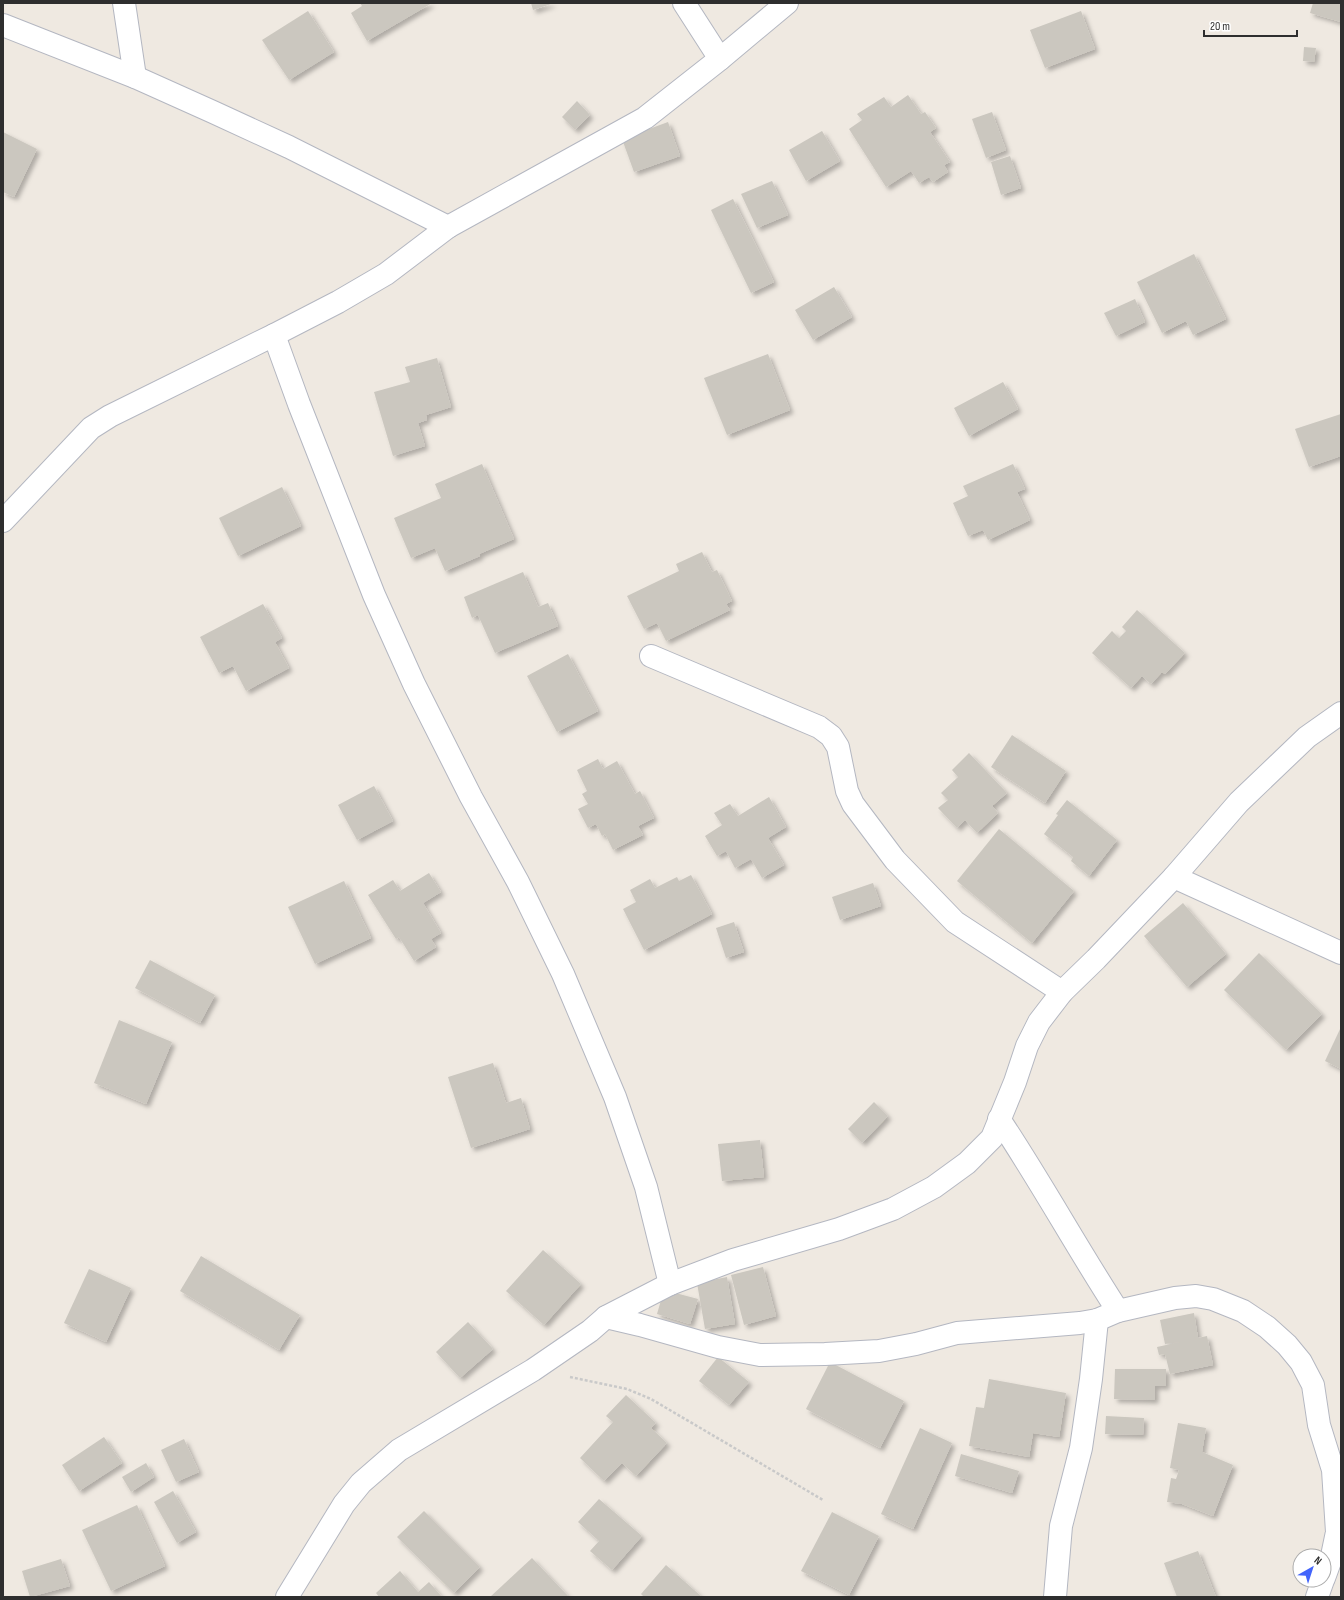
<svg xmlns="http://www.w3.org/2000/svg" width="1344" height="1600" font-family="'Sofia Sans Condensed',sans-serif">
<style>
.building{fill:#cbc7bf;filter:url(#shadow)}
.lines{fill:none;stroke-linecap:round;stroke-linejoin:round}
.street-casing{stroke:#b4b7c1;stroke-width:24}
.path{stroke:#c9c9c9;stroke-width:2.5;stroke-dasharray:3 2;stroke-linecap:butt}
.street{stroke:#fff;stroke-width:22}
</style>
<defs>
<filter id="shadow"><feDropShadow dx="3.5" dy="3.5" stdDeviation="2" flood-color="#0004"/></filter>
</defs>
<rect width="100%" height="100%" fill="#efe9e1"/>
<g class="building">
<polygon points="360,3 432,3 367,41 351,13 362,6"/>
<polygon points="531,3 554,3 533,10"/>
<polygon points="1313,3 1341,3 1341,22 1310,13"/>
<polygon points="308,11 334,52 289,80 262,40"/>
<polygon points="1081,11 1095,49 1045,68 1030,30"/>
<polygon points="1304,47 1316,48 1314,62 1303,61"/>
<polygon points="908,95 921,114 925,112 936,128 930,132 950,162 944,165 948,172 933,182 929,177 919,183 911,171 886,187 849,129 862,120 857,114 884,97 891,107"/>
<polygon points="577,101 590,115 575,130 562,117"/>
<polygon points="992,112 1006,150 986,158 972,119"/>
<polygon points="668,122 680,156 634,172 622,139"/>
<polygon points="822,131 840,161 806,181 789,150"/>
<polygon points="3,132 37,149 14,197 3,192"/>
<polygon points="1010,156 1021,188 1001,195 991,162"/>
<polygon points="772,181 788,215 757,228 741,194"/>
<polygon points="733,199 774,282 751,293 711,210"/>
<polygon points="1194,254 1226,319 1193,335 1186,321 1162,333 1137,282"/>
<polygon points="834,287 852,317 813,340 795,310"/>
<polygon points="1135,299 1145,322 1116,336 1104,313"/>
<polygon points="768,354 790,410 727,435 704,378"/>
<polygon points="437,358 451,407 426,415 427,420 418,423 425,446 393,456 374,392 410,382 405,367"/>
<polygon points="1003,382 1018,409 969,436 954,408"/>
<polygon points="1341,414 1341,456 1309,467 1295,429"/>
<polygon points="482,464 514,539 479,554 480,556 445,571 435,548 411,558 394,518 441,498 435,484"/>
<polygon points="1013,464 1025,489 1017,492 1030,520 988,540 983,530 968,536 953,503 968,496 963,486"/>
<polygon points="282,487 301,526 238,556 219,518"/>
<polygon points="702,552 712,572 717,570 732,601 726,604 730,610 666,641 657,623 644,629 627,596 679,571 676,564"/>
<polygon points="523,572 538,607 548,603 558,626 495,653 478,615 472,618 464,597"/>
<polygon points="263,604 282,638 275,642 289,668 246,691 233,666 219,673 200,637"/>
<polygon points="1137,610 1185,653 1165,674 1162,672 1151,684 1142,676 1131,688 1092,653 1112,631 1119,638 1126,631 1122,627"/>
<polygon points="568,654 598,711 557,732 527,676"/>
<polygon points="1012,735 1066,771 1045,803 991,767"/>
<polygon points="969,753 1007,793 992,806 998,813 977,833 965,820 957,828 938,808 948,800 941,793 958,777 952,770"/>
<polygon points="598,759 603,769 617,761 635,794 640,791 654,818 638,826 643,835 613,850 605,834 602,836 596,824 588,828 578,809 588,804 582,794 587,791 577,770"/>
<polygon points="374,786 393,821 357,840 338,805"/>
<polygon points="769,797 786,827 768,838 784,865 762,878 751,859 735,868 726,851 717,856 705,836 722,825 714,813 730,804 738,816"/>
<polygon points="1067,800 1117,840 1089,876 1071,861 1073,857 1044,834 1058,815 1056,814"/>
<polygon points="999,829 1074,891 1032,943 957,881"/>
<polygon points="429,873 441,892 423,903 441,933 431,939 436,947 414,961 399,937 396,939 368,895 393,880 400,891"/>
<polygon points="691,875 712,914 644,950 623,909 636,902 630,890 650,879 655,888 677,877 679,881"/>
<polygon points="344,881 371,938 315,964 288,907"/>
<polygon points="873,883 881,906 840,920 832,897"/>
<polygon points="1183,903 1226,954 1187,987 1144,936"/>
<polygon points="734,922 744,952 726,958 716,928"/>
<polygon points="1259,953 1322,1014 1286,1050 1224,990"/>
<polygon points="150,960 215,995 200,1023 135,988"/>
<polygon points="119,1020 172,1042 146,1104 94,1083"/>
<polygon points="1341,1027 1341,1069 1325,1061"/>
<polygon points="493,1063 506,1103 521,1098 530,1129 471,1148 448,1077"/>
<polygon points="874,1102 888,1116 862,1143 848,1129"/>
<polygon points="760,1140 764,1177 722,1181 718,1144"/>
<polygon points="543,1250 581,1284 544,1325 506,1291"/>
<polygon points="201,1256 300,1315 279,1350 180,1291"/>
<polygon points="763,1267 776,1316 744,1325 731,1275"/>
<polygon points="89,1269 131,1288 106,1342 64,1323"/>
<polygon points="727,1277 735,1324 705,1329 697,1283"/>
<polygon points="664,1290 698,1299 690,1324 657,1314"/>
<polygon points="1194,1313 1198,1338 1207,1336 1213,1365 1170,1374 1165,1354 1159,1355 1157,1347 1180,1342 1165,1344 1160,1320"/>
<polygon points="468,1322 493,1349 460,1378 436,1352"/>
<polygon points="718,1357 749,1382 729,1405 699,1381"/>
<polygon points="830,1362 904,1401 880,1448 806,1409"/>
<polygon points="1115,1369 1166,1369 1166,1386 1155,1386 1155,1400 1114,1399"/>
<polygon points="989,1379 1066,1393 1059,1437 1033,1433 1029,1457 969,1446 976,1407 984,1408"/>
<polygon points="626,1395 656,1423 651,1428 667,1443 636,1476 622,1463 604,1481 580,1458 613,1422 606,1416"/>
<polygon points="1106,1416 1144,1418 1143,1435 1105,1434"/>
<polygon points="1178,1423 1206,1428 1202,1452 1233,1465 1213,1516 1182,1504 1167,1502 1171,1478 1176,1479 1179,1470 1170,1468"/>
<polygon points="920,1428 952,1443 913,1529 881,1514"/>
<polygon points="104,1437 122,1463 79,1491 62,1465"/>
<polygon points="184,1439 199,1472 176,1482 161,1450"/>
<polygon points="961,1454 1019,1471 1012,1493 955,1476"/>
<polygon points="146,1463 154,1477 131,1492 122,1477"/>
<polygon points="173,1491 196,1532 177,1543 154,1502"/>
<polygon points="599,1499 642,1536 612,1570 590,1551 599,1541 578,1522"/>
<polygon points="137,1505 165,1566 111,1591 82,1530"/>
<polygon points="424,1511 480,1567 454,1593 397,1537"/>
<polygon points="832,1512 879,1536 849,1595 801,1571"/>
<polygon points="1198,1551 1216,1597 1177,1597 1164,1563"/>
<polygon points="532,1558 569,1597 490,1597"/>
<polygon points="61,1559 70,1586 30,1597 22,1571"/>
<polygon points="666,1565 702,1597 644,1597 641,1594"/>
<polygon points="400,1571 418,1592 429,1582 442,1597 379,1597 376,1593"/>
</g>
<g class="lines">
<defs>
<g id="street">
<polyline points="124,3 135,77"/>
<polyline points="684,3 720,59"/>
<polyline points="3,25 135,77 213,112 289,147 448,227"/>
<polyline points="274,335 299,404 374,595 414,684 471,797 518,882 563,974 615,1097 646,1187 670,1284"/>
<polyline points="3,521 91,428 110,416 274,335 338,302 386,274 448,227 645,118 720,59 787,3"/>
<polyline points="651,656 819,727 831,736 838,747 847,791 853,804 895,860 955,922 1062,992"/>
<polyline points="1174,877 1239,802 1307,737 1341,713"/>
<path d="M999,1119c42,63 78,129 119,192"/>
<polyline points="606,1317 640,1325 718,1347 760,1355 825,1354 879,1351 916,1344 957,1333 1080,1323 1097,1320 1118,1311 1175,1298 1196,1296 1213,1299 1243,1311 1267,1327 1287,1345 1301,1362 1313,1385 1319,1425 1333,1470 1337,1532 1332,1556 1324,1578"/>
<polyline points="287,1597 344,1504 361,1483 399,1450 533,1370 590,1331 606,1317 670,1284 733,1260 839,1229 893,1209 934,1187 967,1163 992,1138 1015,1082 1027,1046 1039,1022 1062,992 1096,959 1174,877 1341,953"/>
<polyline points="1055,1597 1061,1526 1081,1448 1091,1379 1097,1320"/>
<polyline points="1317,1597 1323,1580"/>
</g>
</defs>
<use href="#street" class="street-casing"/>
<polyline class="path" points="570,1377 627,1389 651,1399 823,1500"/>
<use href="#street" class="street"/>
</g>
<rect width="1344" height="1600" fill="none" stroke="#2e2e2e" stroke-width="8"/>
<g transform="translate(1312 1568) rotate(39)"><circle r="19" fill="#ffffff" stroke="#ababab"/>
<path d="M0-3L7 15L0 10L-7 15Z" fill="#4264fb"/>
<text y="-6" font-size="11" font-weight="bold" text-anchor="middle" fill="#2e2e2e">N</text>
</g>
<path d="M1204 30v6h93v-6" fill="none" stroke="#2e2e2e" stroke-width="2"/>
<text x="1210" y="30" font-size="12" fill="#2e2e2e" stroke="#ffffff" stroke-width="3" paint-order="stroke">20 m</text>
</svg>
